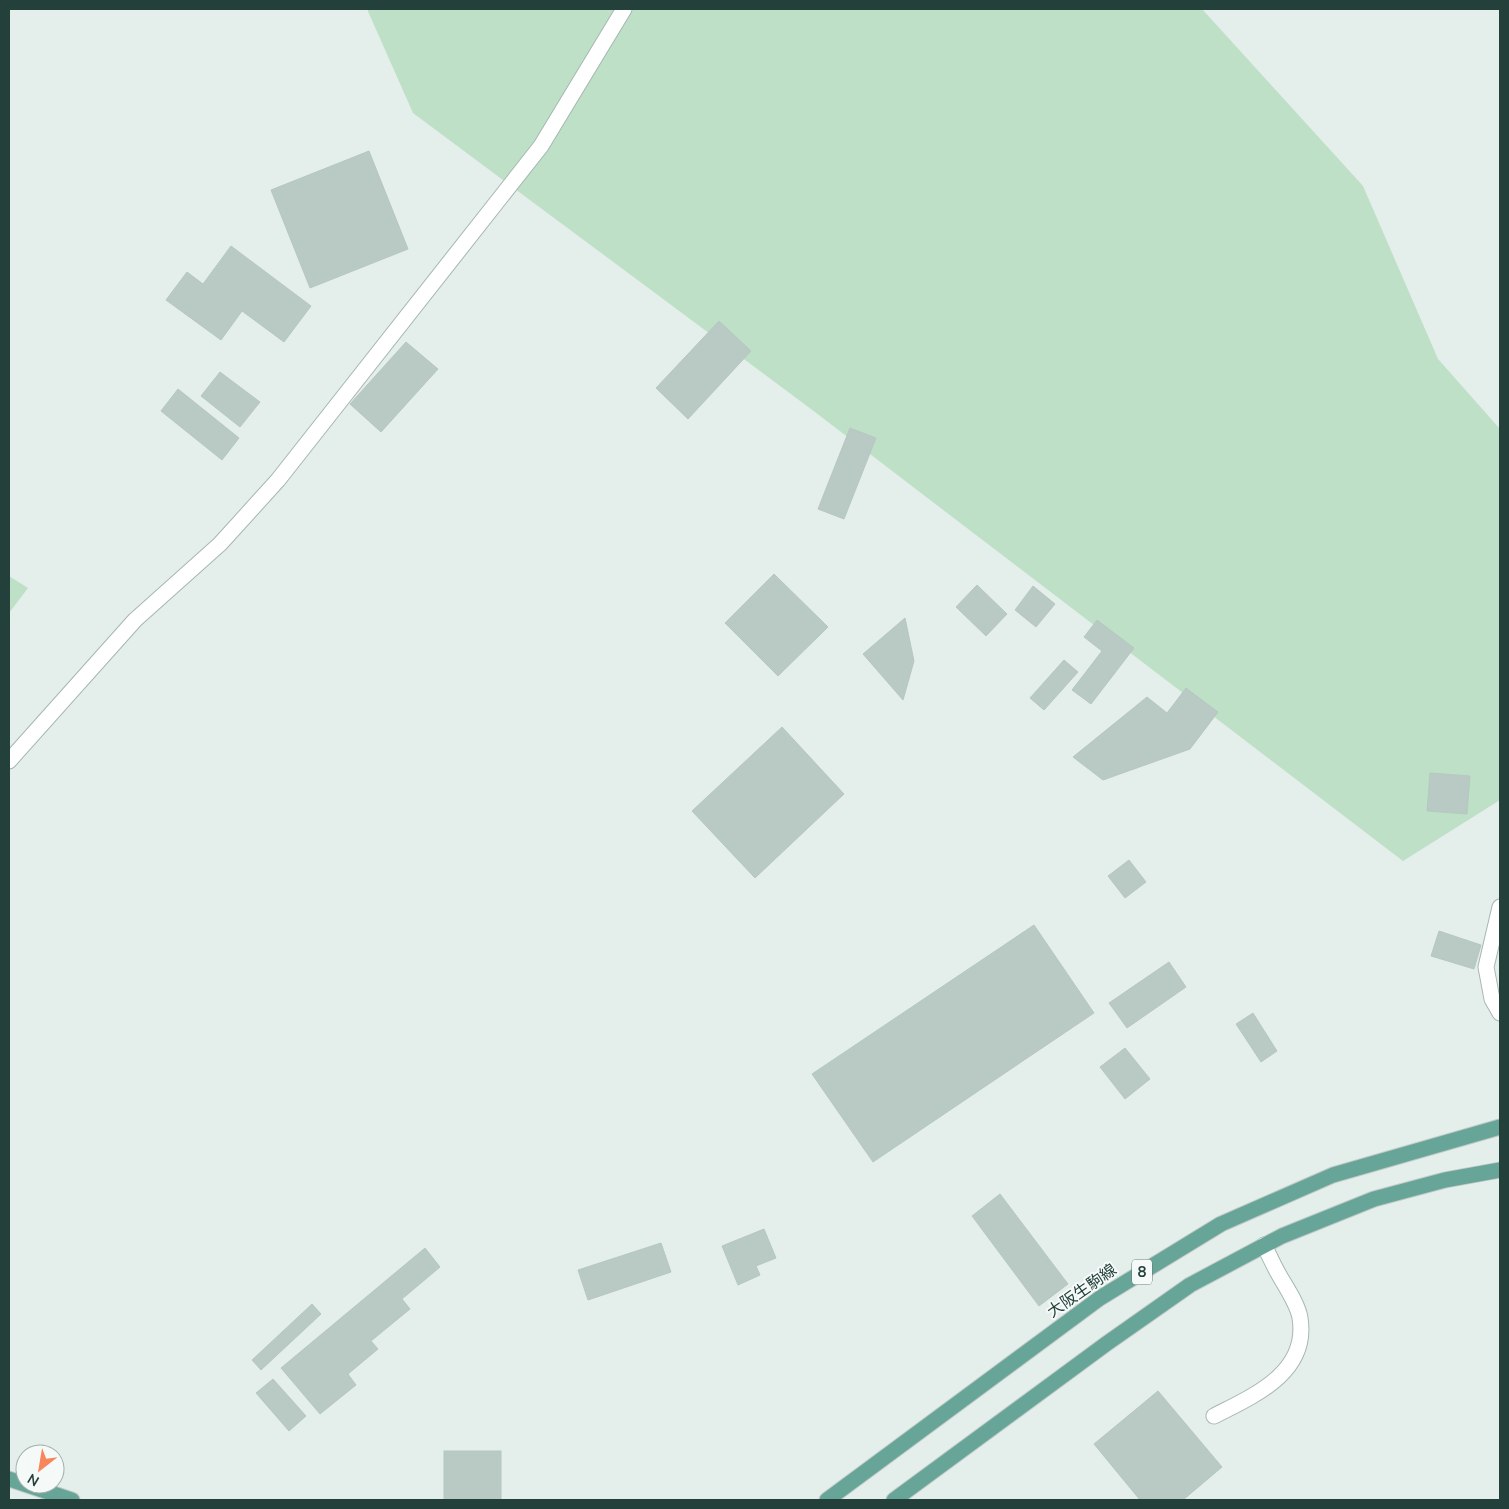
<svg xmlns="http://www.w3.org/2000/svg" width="1509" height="1509" font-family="'Nunito Sans','Noto Sans JP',sans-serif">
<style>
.green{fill:#bde0c7}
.building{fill:#b9c9c3;stroke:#b6c8c2}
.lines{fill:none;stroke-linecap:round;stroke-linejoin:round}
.minor-casing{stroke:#a6b7b2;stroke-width:17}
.major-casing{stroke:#c1cac8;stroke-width:17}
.minor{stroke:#fff;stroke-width:15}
.major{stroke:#67a598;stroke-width:15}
.labels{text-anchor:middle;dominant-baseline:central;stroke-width:4;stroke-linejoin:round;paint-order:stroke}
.shield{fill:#f5faf8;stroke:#627873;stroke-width:1}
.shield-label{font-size:15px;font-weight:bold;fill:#23413a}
.street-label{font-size:16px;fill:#23413a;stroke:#f5faf8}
</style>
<rect width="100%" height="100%" fill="#e4eeea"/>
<g class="green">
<polygon points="367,9 1202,9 1363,186 1438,359 1500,429 1500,800 1403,861 811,409 413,113"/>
<polygon points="9,576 28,588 9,613"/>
</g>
<g class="building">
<polygon points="369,151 408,249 310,288 271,190"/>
<polygon points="231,246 311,306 284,342 242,311 221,340 166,300 187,272 203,284"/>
<polygon points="719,321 751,351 688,419 656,388"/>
<polygon points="406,342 438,369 381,432 350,404"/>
<polygon points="220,372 260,402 240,427 201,396"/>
<polygon points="178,389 239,438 222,460 161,411"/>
<polygon points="850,428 876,438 844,519 818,509"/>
<polygon points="774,574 828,627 778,676 725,623"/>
<polygon points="977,585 1007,614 986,636 956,607"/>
<polygon points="1033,586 1055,604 1036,627 1015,610"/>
<polygon points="905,618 914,661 903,700 863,654"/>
<polygon points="1097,620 1134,648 1091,704 1072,690 1102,651 1084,637"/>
<polygon points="1064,660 1078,672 1044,710 1030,698"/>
<polygon points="1186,688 1218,712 1190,749 1103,780 1073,757 1147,697 1167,713"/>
<polygon points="782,727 844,794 755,878 692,811"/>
<polygon points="1430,773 1470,776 1467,814 1427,811"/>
<polygon points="1129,860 1146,882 1125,898 1108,876"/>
<polygon points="1034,925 1094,1013 873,1162 812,1074"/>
<polygon points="1439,931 1481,945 1474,969 1431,956"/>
<polygon points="1169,962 1186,987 1127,1028 1109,1003"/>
<polygon points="1253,1013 1277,1051 1261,1062 1236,1024"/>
<polygon points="1125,1048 1150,1079 1125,1099 1100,1067"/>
<polygon points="1000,1194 1068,1284 1039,1306 972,1216"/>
<polygon points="764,1229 776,1258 756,1266 760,1275 738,1285 722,1246"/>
<polygon points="661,1243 671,1272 588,1300 578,1270"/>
<polygon points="425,1248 440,1267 402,1299 410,1309 371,1341 378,1349 348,1374 356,1385 320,1414 281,1368"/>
<polygon points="312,1304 321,1314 261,1370 252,1360"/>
<polygon points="273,1379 306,1416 289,1431 256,1393"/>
<polygon points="1158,1391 1222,1467 1183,1500 1140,1500 1094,1444"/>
<rect x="444" y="1451" width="57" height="49"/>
</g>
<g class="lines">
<defs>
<g id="minor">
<polyline points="9,761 135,620 220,544 278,480 541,146 624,9"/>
<polyline points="1500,907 1486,967 1492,999 1500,1013"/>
<path d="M1214,1416c39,-20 95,-43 86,-98 -2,-14 -15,-32 -22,-45 -5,-9 -9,-18 -14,-28"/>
</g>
<g id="major">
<polyline points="9,1479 72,1500"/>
<polyline points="827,1500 1100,1298 1221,1224 1333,1175 1500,1127"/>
<polyline points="894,1500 1106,1344 1190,1285 1282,1236 1374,1199 1445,1180 1500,1170"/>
</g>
</defs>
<use href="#minor" class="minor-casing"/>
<use href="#major" class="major-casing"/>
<use href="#minor" class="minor"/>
<use href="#major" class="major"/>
</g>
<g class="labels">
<rect class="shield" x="1132" y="1259.5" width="20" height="25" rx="4"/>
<g class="shield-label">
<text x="1142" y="1272">8</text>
</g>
<g class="street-label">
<text transform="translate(1082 1291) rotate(-35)">大阪生駒線</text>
</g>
</g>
<rect width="1509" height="1509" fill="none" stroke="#23413a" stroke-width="20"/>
<g transform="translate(40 1469) rotate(211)"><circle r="24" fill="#f5faf8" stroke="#a1b0ac"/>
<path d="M0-4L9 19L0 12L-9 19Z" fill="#f7865a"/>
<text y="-8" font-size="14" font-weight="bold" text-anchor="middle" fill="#23413a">N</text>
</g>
</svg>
